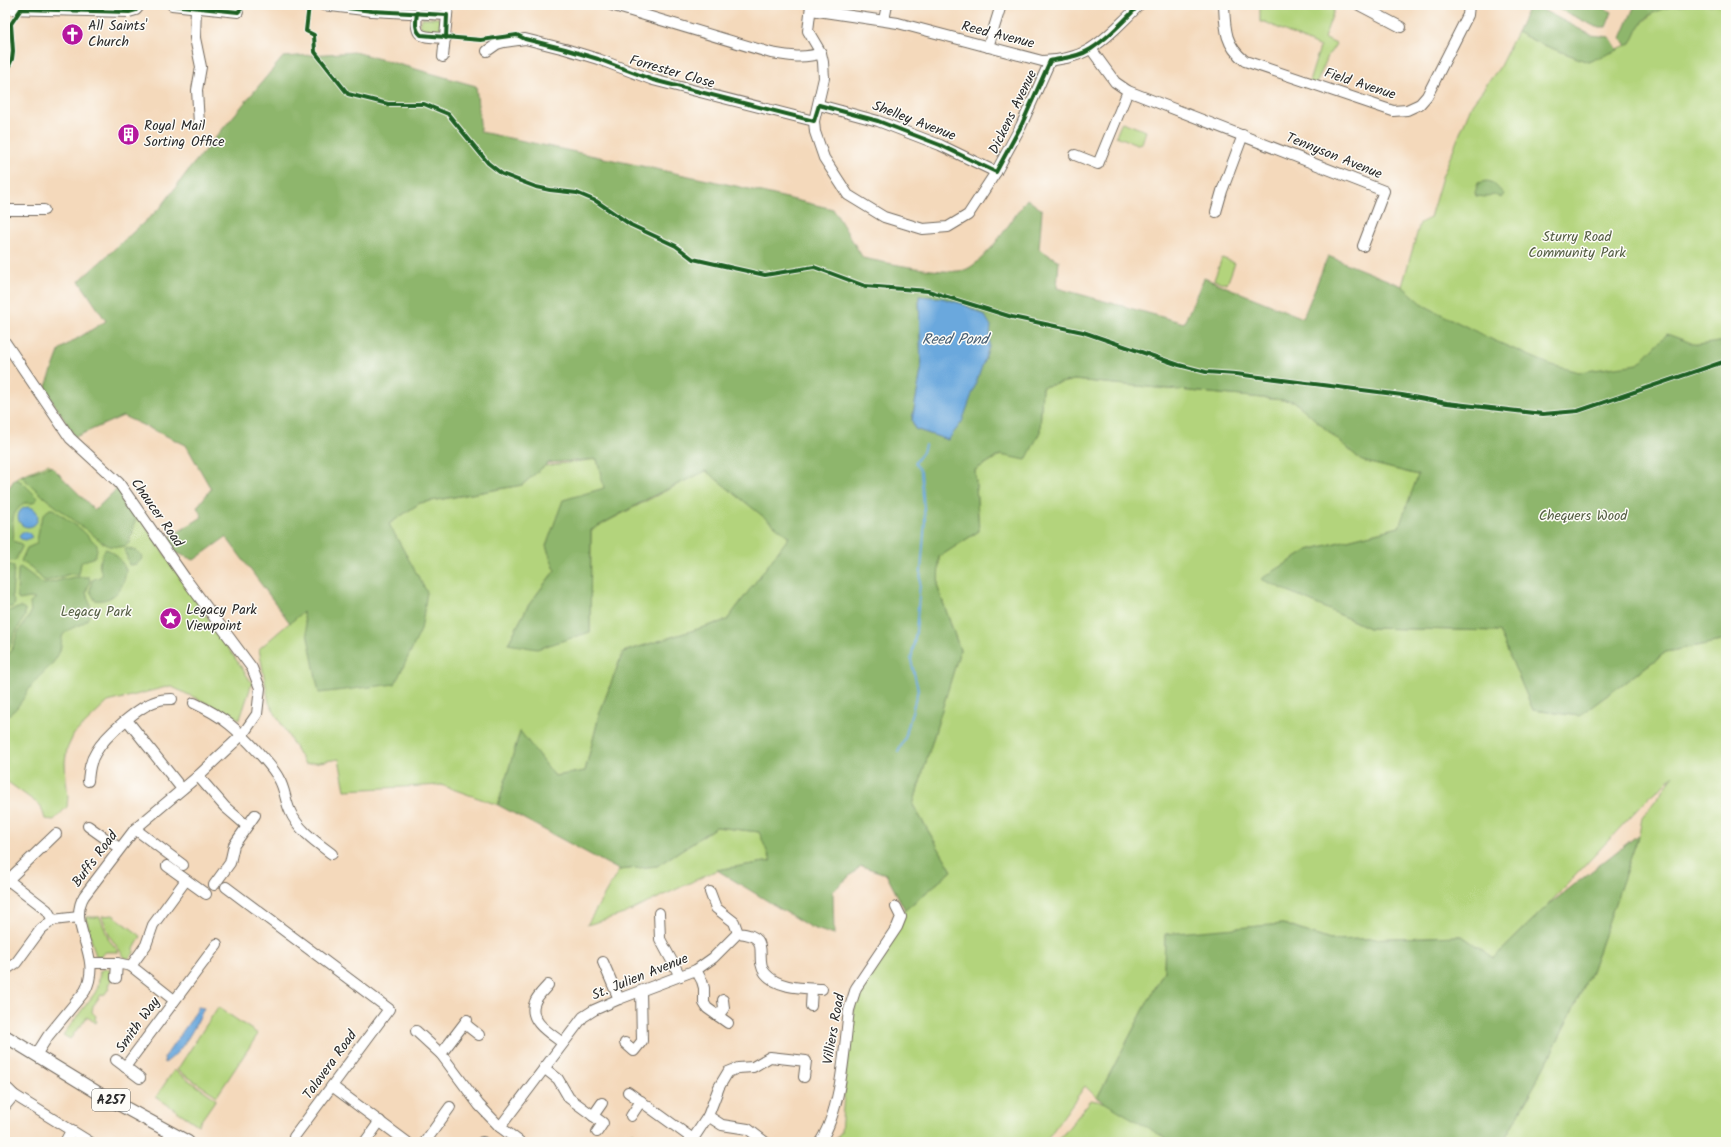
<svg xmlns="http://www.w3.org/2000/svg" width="1731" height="1147" font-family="Kalam,sans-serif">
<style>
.green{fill:#b3d47c;stroke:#6f8054}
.forest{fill:#8eb66c;stroke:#5c704c;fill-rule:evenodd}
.water{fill:#6ba8dd;stroke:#4b6a84}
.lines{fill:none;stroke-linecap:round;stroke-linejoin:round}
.stream{stroke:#6ba8dd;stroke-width:2}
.minor-casing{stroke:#71685d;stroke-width:12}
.major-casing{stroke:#71685d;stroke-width:14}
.minor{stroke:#fff;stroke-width:10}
.major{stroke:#fff;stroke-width:12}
.cycleway-casing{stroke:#fdfcf7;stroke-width:6}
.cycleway{stroke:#1b5e20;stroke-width:4}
.labels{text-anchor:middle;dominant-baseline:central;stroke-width:3;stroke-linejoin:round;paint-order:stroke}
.shield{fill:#fdfcf7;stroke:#6a6a68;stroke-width:1}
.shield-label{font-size:13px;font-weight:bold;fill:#2b2b2b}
.poi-label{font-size:14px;fill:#2b2b2b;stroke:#fdfcf7;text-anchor:start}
.street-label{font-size:14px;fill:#2b2b2b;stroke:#fdfcf7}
.park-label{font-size:14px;fill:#545e43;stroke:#fdfcf7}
.water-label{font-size:15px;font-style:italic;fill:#455d72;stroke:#fdfcf7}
</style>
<rect width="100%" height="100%" fill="#fdfcf7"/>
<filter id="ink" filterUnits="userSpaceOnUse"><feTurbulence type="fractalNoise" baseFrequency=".025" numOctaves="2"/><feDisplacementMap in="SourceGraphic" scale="8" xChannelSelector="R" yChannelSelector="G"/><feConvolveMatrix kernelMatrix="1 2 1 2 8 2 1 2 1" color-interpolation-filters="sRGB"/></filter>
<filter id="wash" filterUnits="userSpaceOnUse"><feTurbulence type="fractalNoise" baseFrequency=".012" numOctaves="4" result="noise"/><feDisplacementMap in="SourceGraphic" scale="16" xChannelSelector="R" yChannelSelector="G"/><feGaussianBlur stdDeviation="0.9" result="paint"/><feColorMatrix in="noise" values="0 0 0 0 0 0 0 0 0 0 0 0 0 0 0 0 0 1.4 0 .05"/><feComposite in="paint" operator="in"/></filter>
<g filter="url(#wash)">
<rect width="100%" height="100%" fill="#f4d9bb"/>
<g class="green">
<polygon points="1260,5 1336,5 1324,38 1336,44 1328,56 1316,85 1309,82 1320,47 1265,22 1260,22"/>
<polygon points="1682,5 1726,5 1726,356 1556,407 1361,378 1402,286 1420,223 1430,218 1442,177 1472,104 1499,68 1517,32 1541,44 1588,62 1631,43 1640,25 1657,9"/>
<polygon points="422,18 439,18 442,21 441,31 439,33 425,34 419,23"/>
<polygon points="1122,122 1146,131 1142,143 1137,144 1116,136"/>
<polygon points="1222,258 1235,263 1227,284 1214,280"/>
<polygon points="1074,380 1294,401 1362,461 1419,475 1399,527 1308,550 1262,579 1369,628 1500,631 1533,710 1579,716 1666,652 1726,640 1726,793 1721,798 1726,795 1726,1142 1503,1142 1545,1066 1591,972 1639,834 1642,818 1674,776 1645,801 1547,906 1494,958 1462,936 1330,940 1283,924 1165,935 1164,971 1097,1098 1085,1086 1045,1142 834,1142 841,1132 849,1034 857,992 905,910 952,871 913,805 960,650 938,588 939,557 979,531 975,470 1040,432 1042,387"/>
<polygon points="597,459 605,488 546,546 555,570 528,606 508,644 590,632 591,530 705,470 790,537 727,620 623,652 600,712 585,771 555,776 520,732 498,805 441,785 345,790 339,759 305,764 269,703 259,649 303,611 389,524 420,503 522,485 544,466"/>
<polygon points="49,464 95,510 119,487 252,683 240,719 170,686 108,702 74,734 67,749 65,762 66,780 68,796 67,807 54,820 45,819 41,806 5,780 5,493 17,477"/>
<polygon points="716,827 760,832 771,861 717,870 624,914 587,925 619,870 657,866"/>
<polygon points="113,915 141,936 134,949 134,953 128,959 126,959 110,937 102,916"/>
<polygon points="86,917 100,917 109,940 119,952 106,952 100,956 96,956 90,936"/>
<polygon points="107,968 110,970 111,981 109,983 108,987 109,988 105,994 101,995 93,1006 92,1012 96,1016 95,1019 97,1021 96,1023 87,1017 80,1027 79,1027 70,1039 63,1035 95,993 98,987 100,971"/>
<polygon points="218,1007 258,1034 217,1096 177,1070"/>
<polygon points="174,1070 216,1099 198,1125 156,1097"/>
<polygon points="1091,1100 1315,1142 1057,1142"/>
<polygon points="632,1132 646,1142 624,1142"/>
</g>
<g class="forest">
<polygon points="1530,5 1533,5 1591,35 1610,37 1618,50 1588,62 1541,44 1517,32"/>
<polygon points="1551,5 1597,5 1612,12 1606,27 1596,27"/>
<path d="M1635,5h50c-19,3 -33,3 -45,21 -5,7 -5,16 -14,20l-5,-8z"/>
<path d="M355,52l121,34 5,46 255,54 97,23 30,49c19,4 89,19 104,11 22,-11 45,-50 60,-70l15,11 -3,39 20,12 -2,27 127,35 20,-45 99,40 25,-62 74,30 23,20 68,34 58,25 28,7 59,-8 29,-30 30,11 29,-4v299l-60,12 -87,64 -46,-6 -34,-79 -130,-3 -108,-49 47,-29 91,-23 19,-52 -56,-14 -68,-60 -220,-21 -32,7 -2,45 -14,28 -26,-5 -25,15 4,61 -40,26 -1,31 22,62 -47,155 39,66 -47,39 -19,-36 -25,-8 -28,25 1,44 -24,-8 -93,-57 54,-9 -12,-29 -43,-5 -59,39 -38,4 -121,-65 22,-74 35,45 30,-5 15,-59 23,-60 104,-32 62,-83 -83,-66 -53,25 -62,34 -1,102 -53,17 -29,-5 20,-38 27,-36 -9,-24 17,-46 41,-12 -7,-29 -49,4 -26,22 -102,18 -31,21 38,68 -6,38 -26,54 -76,9 -16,-81 -13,11 -64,-86 -32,23 -22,-9 -5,-12 35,-22 -5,-10 14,-18 -25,-44 -63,-29 -48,21 -30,-48 15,-40 46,-28 -27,-40 82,-74 29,-39 93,-111zM919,296l44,8 22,12 4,31 -13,35 -28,58 -33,-11 -3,-9 9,-49z"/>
<polygon points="1487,181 1493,183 1504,194 1501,198 1493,194 1486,197 1476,196 1475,193 1478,183"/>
<polygon points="51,466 95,510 119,487 129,504 129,512 136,518 129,543 125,546 120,547 109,546 102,542 45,498 21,476"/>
<path d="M15,479l7,3 16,16 -5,5h-9c-18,15 -8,20 -11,38l8,3 1,3 -7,14 -10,-1v-67z"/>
<path d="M50,509h3l29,21 15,15c0,18 -7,11 -16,18l-2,11h-9l-23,7 -4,-1 -11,-12 -11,-7 6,-13 9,-4c4,-11 2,-29 14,-35z"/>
<polygon points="127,548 137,551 142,556 141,560 137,564 129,565 125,549"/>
<path d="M105,549c9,1 18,14 21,21 -1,17 -13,33 -31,30l-5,-9 2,-11 8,-3 2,-2 -3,-11z"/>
<polygon points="7,565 12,565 14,567 12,597 15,604 12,607 5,607 5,566"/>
<path d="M20,567l24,17 30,-7h15l1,4 -4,11c2,11 8,13 2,26 -4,8 -18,8 -25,17 -2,3 -1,13 -5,20 -6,12 -18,19 -26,30 -8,11 -14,26 -27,32v-58l7,-9 6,-18 11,-16 2,-3 -1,-10 5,-4 -5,-1 -11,2 -2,-4 1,-26z"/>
<polygon points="21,607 25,609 25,616 14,635 12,643 5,652 5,612"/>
<polygon points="1639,834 1591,972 1545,1066 1503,1142 1172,1142 1097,1098 1164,971 1165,934 1283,924 1330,940 1462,936 1494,958 1547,906"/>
</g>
<g class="water">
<polygon points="919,296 942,298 963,304 985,316 991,326 989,347 962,422 948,440 915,429 912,420 921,371"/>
<circle cx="28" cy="517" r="10"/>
<polygon points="22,532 28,532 32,537 26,540 21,539 19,537"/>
<path d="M198,1007l6,1c-9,19 -21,43 -39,55l-1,-5 26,-37z"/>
</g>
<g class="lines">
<polyline class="stream" points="898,752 905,738 918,690 911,660 916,632 925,521 921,472 915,463 923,452 925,445"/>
</g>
</g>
<g filter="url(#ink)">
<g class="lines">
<defs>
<g id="minor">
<polyline points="172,5 238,12"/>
<polyline points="323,5 372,11 447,15"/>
<path d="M611,5l160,48c17,3 33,6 50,0"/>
<polyline points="811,5 808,31 821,53 823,62 824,78 814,121 815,132 824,158 848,195 884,217 923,229 948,227 968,215 996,172 1021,126 1050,61"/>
<path d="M1224,5c1,24 1,40 21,56l148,50 14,-1 13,-6 7,-8 41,-81 1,-10"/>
<polyline points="1359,5 1401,27"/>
<polyline points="196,7 195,38 201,67 197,90 199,124"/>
<polyline points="5,9 129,12 136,10 140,5"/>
<path d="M811,10l87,13 144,38c15,0 35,-4 48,-12 14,-8 38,-32 49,-44"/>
<path d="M417,13c-3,27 5,23 29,25"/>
<polyline points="884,20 887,5"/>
<polyline points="988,47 1001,5"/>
<polyline points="1091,49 1115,82 1128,91 1384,191 1363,246"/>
<polyline points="487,51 497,44 504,42 525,39 565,49 598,59 653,80 814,121"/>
<polyline points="443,57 448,5"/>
<polyline points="819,105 878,121 940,145 996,172"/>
<polyline points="1075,155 1098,164 1128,91"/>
<polyline points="5,210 44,210"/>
<polyline points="1216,212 1222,191 1243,135"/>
<path d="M5,342l65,96 49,45 66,95 67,90 8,20 -3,26 -14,20 -45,42 -63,53 -51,67c-18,30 20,59 1,95l-37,45 -12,19"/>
<path d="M194,703c30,14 43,26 65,50 7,8 15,16 20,26 6,10 6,21 11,32 8,19 26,31 42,43"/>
<polyline points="127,720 182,789"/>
<polyline points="198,776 225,807 247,826"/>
<path d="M88,781c1,-10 2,-20 8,-29 9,-16 43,-46 61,-51 4,-2 10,-2 15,-2"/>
<polyline points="88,826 119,848"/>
<polyline points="135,829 183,865"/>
<polyline points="167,866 206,894"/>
<polyline points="8,880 56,834"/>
<polyline points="5,883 8,880 47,910 53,920"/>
<polyline points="214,885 230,863 234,845 255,815"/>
<polyline points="226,887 389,1009 294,1137"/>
<path d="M710,892l6,16 18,14 4,11c36,3 15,24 27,40 13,16 38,15 57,16"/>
<polyline points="659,913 660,939 680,976"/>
<polyline points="603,962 619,999"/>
<polyline points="92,963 117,963 131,966 174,1000"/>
<polyline points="131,966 146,945 153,925 186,880"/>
<polyline points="5,970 16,963 41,929 53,920 79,917"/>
<polyline points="696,970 702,981 704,988 704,1003 707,1008 728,1023"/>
<polyline points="116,978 117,963"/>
<path d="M548,985c-4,5 -11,11 -13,17 -8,19 16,32 28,41"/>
<polyline points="811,1006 812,989"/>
<polyline points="718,1016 724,1008 723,1000"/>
<polyline points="465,1024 479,1035"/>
<polyline points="416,1031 441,1054 479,1105 500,1127 520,1142"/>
<polyline points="625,1043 634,1051 642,1041 641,991"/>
<polyline points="441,1054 467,1020"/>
<polyline points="116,1060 140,1078"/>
<polyline points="125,1067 217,944"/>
<polyline points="544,1068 558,1079 569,1098 603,1123 597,1132"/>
<polyline points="332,1086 407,1142"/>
<polyline points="8,1089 14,1095 90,1142"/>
<polyline points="628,1092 693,1139"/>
<polyline points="5,1106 14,1095"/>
<polyline points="593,1116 602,1103"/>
<polyline points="631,1116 641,1101"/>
<polyline points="708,1116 722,1125 748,1129 765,1142"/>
<polyline points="500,1127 583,1017 594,1010 619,999 696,970 713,958 738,933"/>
<polyline points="65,1142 71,1131"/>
<polyline points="365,1142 380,1121"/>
<polyline points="425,1142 450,1107"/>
<polyline points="482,1142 483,1142"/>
<polyline points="691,1142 708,1116 719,1087 728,1072 738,1068 753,1067 770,1057 806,1061 804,1077"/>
<path d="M820,1142c22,-34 24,-92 29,-132l7,-22 41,-61 4,-10 -5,-10"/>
</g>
<polyline id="major" points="5,1036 100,1094 188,1142"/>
</defs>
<use href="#minor" class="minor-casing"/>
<use href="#major" class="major-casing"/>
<use href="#minor" class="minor"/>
<use href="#major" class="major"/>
<defs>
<g id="cycleway">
<polyline points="172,5 238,12 245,5"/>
<polyline points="309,5 306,31 314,35 315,52 348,94 388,104 424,104 448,114 488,163 502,174 536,187 550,190 577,193 596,201 631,225 676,246 693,259 765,275 814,267 865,286 928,291 1012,317 1083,332 1179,365 1206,372 1236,374 1402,395 1447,403 1543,414 1578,411 1726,361"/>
<polyline points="323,5 372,11 447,15 446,38"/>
<path d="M417,13c-1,8 -3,16 4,22l60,5 36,-5 8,4 40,10 33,10 55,21 161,41 5,-16 59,16 62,24 56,27 25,-46 29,-65c13,-3 29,-4 41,-12 14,-9 36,-31 48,-44"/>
<polyline points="5,75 12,59 13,51 11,24 21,9 129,12 136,10 140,5"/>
</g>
</defs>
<use href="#cycleway" class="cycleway-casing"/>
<use href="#cycleway" class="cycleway"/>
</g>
</g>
<defs>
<symbol id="church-disc" viewBox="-11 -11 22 22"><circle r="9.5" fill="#b5179e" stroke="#fdfcf7"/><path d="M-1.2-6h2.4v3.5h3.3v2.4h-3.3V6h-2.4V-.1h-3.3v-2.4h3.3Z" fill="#fff"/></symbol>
<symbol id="building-disc" viewBox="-11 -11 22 22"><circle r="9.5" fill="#b5179e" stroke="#fdfcf7"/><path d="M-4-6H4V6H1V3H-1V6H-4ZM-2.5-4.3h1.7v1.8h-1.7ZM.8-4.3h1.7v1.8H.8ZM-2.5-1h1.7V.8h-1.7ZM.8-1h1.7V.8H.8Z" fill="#fff"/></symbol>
<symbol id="sight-disc" viewBox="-11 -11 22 22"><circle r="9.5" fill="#b5179e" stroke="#fdfcf7"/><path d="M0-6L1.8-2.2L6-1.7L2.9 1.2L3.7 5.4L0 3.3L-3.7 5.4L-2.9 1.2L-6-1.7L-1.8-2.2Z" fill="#fff"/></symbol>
</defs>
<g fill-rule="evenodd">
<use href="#church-disc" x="60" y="22" width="25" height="25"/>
<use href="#building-disc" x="116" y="122" width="25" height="25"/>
<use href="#sight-disc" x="158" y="606" width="25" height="25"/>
</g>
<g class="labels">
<rect class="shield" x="92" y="1089" width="38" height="22" rx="3"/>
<g class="shield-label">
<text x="111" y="1100">A257</text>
</g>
<g class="poi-label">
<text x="88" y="26">All Saints'<tspan x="88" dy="16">Church</tspan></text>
<text x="144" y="126">Royal Mail<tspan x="144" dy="16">Sorting Office</tspan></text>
<text x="186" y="610">Legacy Park<tspan x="186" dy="16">Viewpoint</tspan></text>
</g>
<g class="street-label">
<text transform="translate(998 35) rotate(14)">Reed Avenue</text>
<text transform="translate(672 72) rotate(16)">Forrester Close</text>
<text transform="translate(1360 84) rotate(18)">Field Avenue</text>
<text transform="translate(1013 112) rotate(-64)">Dickens Avenue</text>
<text transform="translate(914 121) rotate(21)">Shelley Avenue</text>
<text transform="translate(1334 156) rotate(22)">Tennyson Avenue</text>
<text transform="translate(157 513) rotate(55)">Chaucer Road</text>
<text transform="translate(95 859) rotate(-53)">Buffs Road</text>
<text transform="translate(640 977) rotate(-22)">St. Julien Avenue</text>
<text transform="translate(138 1025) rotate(-54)">Smith Way</text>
<text transform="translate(834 1029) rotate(-80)">Villiers Road</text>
<text transform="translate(330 1065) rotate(-54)">Talavera Road</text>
</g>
<g class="park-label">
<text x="1577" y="237">Sturry Road<tspan x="1577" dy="16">Community Park</tspan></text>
<text x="1583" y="516">Chequers Wood</text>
<text x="96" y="612">Legacy Park</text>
</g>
<g class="water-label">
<text x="955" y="340">Reed Pond</text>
</g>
</g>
<rect width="1731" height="1147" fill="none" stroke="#fdfcf7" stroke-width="20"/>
</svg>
